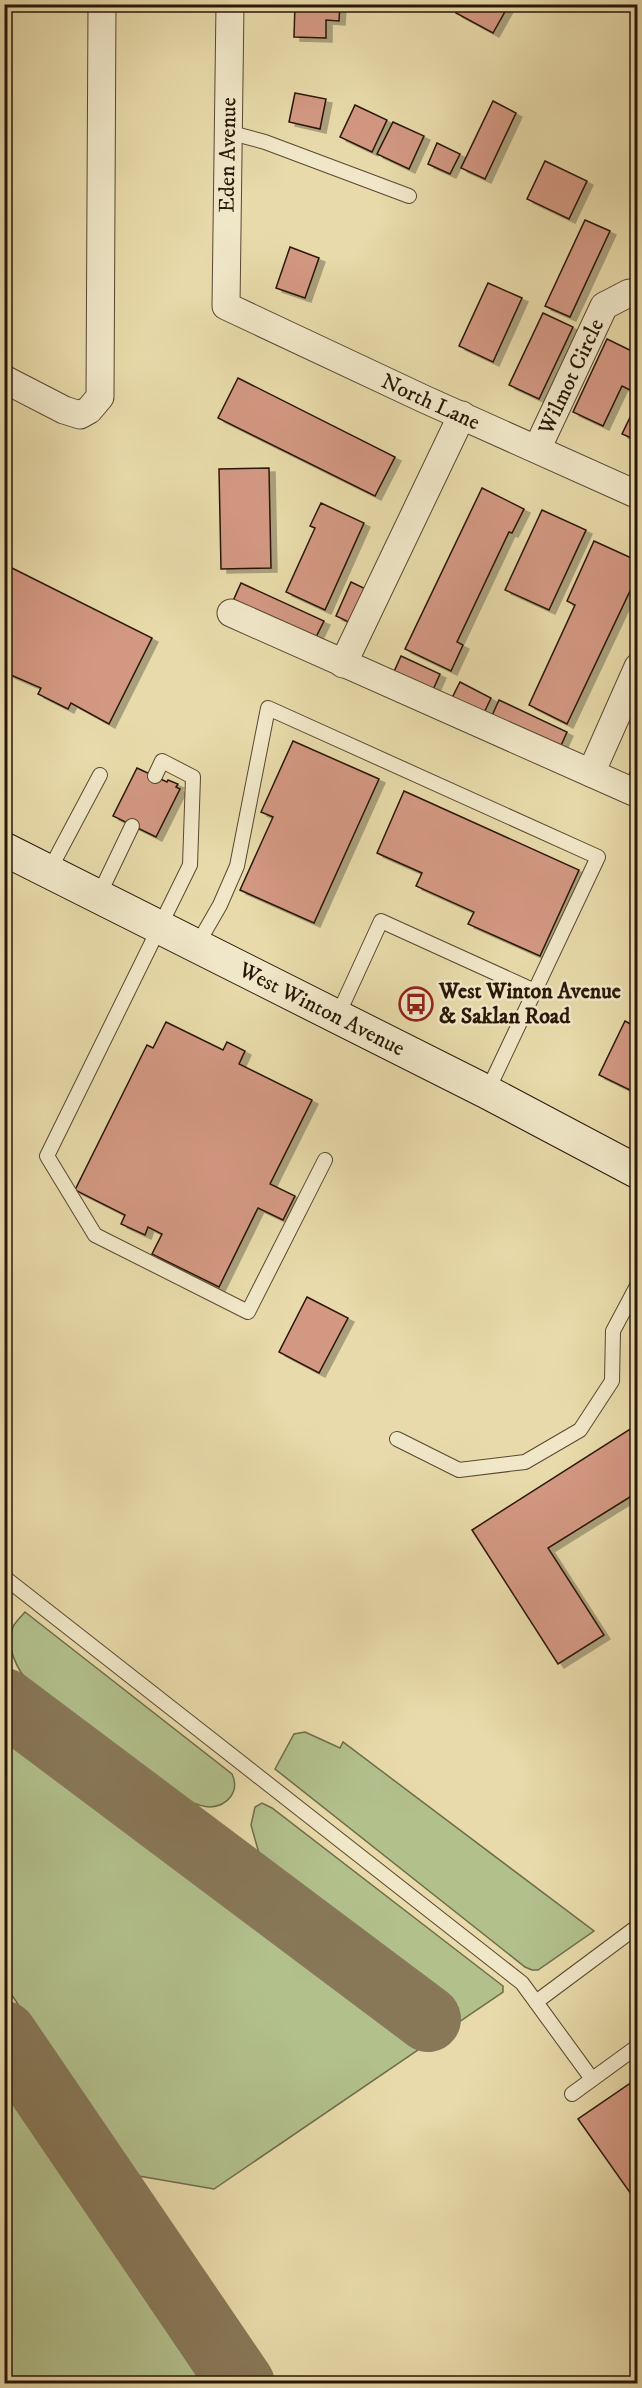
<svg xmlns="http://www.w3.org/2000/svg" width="642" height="2388" font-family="'IM FELL DW Pica',serif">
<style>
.green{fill:#b2c08c;stroke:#6e6c4a;stroke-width:1.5}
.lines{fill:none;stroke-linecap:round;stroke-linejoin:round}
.taxiway{stroke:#887858;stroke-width:66}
.building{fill:#d39882;stroke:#291707;stroke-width:1.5;filter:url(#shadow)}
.lane-casing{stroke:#594830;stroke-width:16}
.street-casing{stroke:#594830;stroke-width:29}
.secondary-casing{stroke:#291707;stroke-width:35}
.lane{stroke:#f0e7c8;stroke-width:14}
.street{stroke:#f0e7c8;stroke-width:27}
.secondary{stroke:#f0e7c8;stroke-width:33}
.labels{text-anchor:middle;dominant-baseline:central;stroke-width:5;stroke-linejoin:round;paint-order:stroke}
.street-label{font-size:22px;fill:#291707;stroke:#f0e7c8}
.poi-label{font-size:22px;font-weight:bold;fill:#291707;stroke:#f0e7c8;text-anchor:start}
</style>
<defs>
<filter id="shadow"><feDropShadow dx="6" dy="4" stdDeviation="0" flood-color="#0004"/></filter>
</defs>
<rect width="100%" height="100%" fill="#e8daaa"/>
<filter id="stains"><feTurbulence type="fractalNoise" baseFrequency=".00333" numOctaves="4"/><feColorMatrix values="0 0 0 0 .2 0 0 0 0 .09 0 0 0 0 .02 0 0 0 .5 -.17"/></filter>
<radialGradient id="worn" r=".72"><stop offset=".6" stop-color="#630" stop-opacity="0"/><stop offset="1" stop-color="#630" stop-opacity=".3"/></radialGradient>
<g class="green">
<path d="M25,1612l207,162c8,17 -4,32 -22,33 -10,0 -19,-5 -28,-9l-152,-114c-13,-14 -25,-38 -17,-57 2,-5 8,-10 12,-15z"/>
<polygon points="305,1732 340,1748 343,1742 594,1931 538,1970 532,1970 525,1967 275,1769 294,1734"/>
<polygon points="5,1734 409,2040 458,2008 260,1857 251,1825 255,1807 262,1803 272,1808 503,1986 503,1992 214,2189 133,2175 5,1985"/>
<polygon points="4,2092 5,2092 202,2383 5,2383"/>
</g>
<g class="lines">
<g class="taxiway">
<polyline points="4,1701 428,2019"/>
<polyline points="4,2034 242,2384"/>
</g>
</g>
<g class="building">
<polygon points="295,4 340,4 339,21 326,20 326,38 294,37"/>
<polygon points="461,4 500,4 507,8 493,33 456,13"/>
<polygon points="295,93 326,99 320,129 289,122"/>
<polygon points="493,101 516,113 485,179 461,168"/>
<polygon points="355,105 387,120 372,152 340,137"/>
<polygon points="393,122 424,136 409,169 377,154"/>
<polygon points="437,143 460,154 450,174 428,164"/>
<polygon points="545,161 587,181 569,219 527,199"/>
<polygon points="585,220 610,231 570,317 545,306"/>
<polygon points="290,247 319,258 305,298 276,288"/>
<polygon points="488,283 522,298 493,362 459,346"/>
<polygon points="543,313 573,327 539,399 509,385"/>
<polygon points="607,339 638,354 638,373 630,390 622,386 603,426 573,412"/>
<polygon points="238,378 395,457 375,496 218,418"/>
<polygon points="638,401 638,441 622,434"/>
<polygon points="269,468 271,568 221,569 219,469"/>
<polygon points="482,488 524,509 512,533 509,532 457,642 463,645 451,671 405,649"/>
<polygon points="321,503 364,523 325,610 286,592 315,528 310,526"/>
<polygon points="542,510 586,530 549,610 505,590"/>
<polygon points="594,541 638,561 638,574 567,724 529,705 575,605 567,601"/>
<polygon points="4,564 152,638 109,724 71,703 68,709 38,694 41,688 4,672"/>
<polygon points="351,582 368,590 353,624 336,616"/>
<polygon points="241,583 324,621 315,639 233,601"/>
<polygon points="401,656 440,674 432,692 393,674"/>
<polygon points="460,682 491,698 483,715 451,700"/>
<polygon points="499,700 567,732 559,750 491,718"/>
<polygon points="293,741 379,779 314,923 240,890 273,817 261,812"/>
<polygon points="634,763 638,764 638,785 627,780"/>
<polygon points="137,768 167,782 168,780 178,784 176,787 180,789 156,837 113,816"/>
<polygon points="404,791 579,870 540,956 468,924 474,912 416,886 422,873 377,853"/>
<polygon points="625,1021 638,1028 638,1085 634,1092 599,1075"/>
<polygon points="166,1022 223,1050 227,1042 245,1051 239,1064 312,1100 270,1184 295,1196 283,1220 258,1208 219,1287 152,1254 162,1234 148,1227 145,1235 121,1224 125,1215 75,1190 147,1045 153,1048"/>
<polygon points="307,1297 348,1318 319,1373 279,1352"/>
<polygon points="638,1424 638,1492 548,1548 604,1635 558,1664 472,1530"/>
<polygon points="638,2078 638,2204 578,2119"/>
</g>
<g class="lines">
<defs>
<g id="lane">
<polyline points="228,132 265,142 409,196"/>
<polyline points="155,776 162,761 193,777 190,865 47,1156 95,1235 248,1312 325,1160"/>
<polyline points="49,871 100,775"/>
<polyline points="98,897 132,826"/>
<polyline points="197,945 220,905 237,866 268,708 598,857 487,1092"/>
<polyline points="337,1017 381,921 535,991"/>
<polyline points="397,1439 459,1470 525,1462 580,1430 612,1381 613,1331 638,1284"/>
<polyline points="4,1577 522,1983 592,2079"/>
<polyline points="536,2002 638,1926"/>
<polyline points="572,2094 638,2046"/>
</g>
<g id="street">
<path id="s1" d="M230,4l-4,302 198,93 214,96"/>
<polyline points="4,379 64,410 80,415 89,410 100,397 102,4"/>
<path id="s2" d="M537,449l67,-143 25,-13 9,4"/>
<polyline points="231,613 638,794"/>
<polyline points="343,664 462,415"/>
<polyline points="591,773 638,667"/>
</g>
<g id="secondary">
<path id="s3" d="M4,849l483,243 151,80"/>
</g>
</defs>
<use href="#lane" class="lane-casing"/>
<use href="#street" class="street-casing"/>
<use href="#secondary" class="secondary-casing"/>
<use href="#lane" class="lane"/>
<use href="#street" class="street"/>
<use href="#secondary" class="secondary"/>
</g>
<defs>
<symbol id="bus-ring" viewBox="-11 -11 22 22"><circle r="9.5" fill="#f0e7c8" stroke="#8f2418" stroke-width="1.5"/><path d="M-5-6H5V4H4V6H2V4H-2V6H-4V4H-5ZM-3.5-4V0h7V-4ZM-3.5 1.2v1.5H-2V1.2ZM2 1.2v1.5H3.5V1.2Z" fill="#8f2418"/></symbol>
</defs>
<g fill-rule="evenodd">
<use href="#bus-ring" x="397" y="985" width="38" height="38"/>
</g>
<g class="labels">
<g class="street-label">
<text transform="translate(228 155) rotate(-89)">Eden Avenue</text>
<text stroke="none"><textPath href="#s2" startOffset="80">Wilmot Circle</textPath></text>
<text stroke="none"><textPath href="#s1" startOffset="528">North Lane</textPath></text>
<text stroke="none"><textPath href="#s3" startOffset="356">West Winton Avenue</textPath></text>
</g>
<g class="poi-label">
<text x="439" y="991">West Winton Avenue<tspan x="439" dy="25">&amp; Saklan Road</tspan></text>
</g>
</g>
<rect width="642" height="2388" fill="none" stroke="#e8daaa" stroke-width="24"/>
<rect x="6" y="6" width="630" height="2376" fill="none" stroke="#291707" stroke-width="3"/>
<rect x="12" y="12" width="618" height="2364" fill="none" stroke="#291707" stroke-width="1.5"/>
<rect width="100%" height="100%" filter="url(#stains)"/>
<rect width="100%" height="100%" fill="url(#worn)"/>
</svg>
